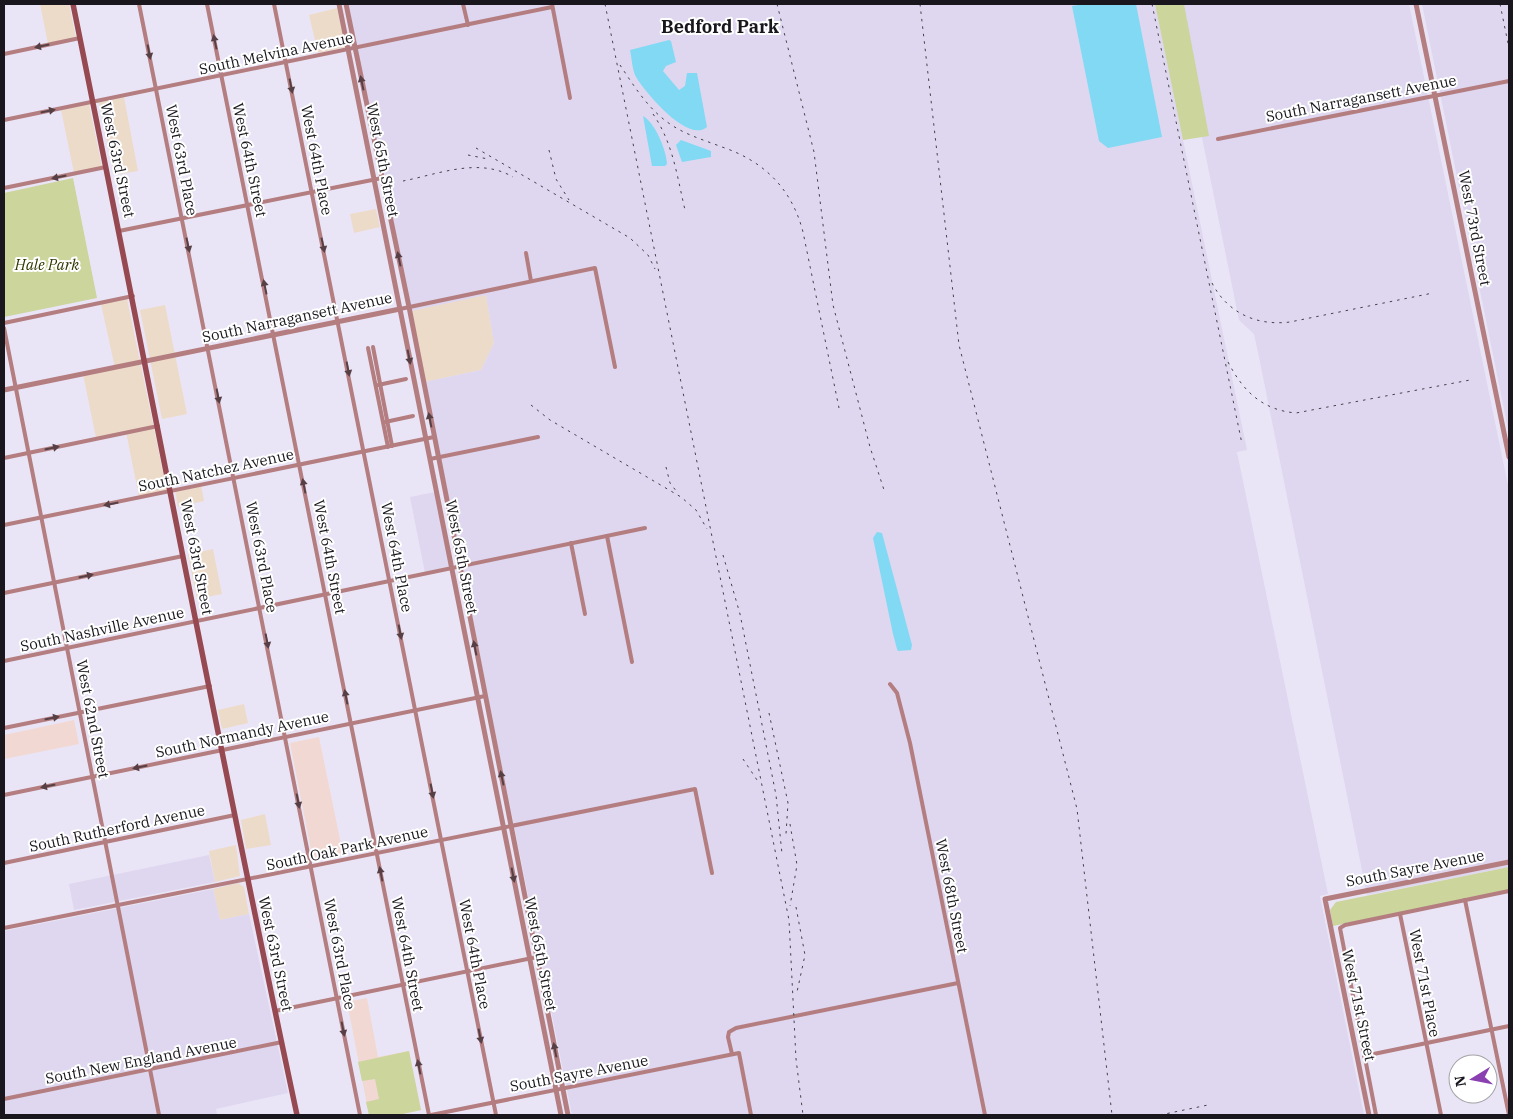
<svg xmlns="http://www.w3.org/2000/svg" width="1513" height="1119" font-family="'IBM Plex Serif',serif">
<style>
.commercial{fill:#eddbca}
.built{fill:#ded7ef}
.education{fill:#f2d8d2}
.green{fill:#cbd59c}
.water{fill:#82d9f4}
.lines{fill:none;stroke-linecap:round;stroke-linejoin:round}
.minor{stroke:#b47e81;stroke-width:4}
.tertiary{stroke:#b47e81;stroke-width:5}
.secondary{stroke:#964950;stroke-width:5.5}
.rail{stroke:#44424a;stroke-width:1;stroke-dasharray:2.5 5;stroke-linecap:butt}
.oneway{fill:#574045}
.labels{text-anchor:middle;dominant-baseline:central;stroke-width:4;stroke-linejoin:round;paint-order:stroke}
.street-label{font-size:15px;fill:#19171d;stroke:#fff}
.park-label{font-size:15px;font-style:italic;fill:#303600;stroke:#fff}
.quarter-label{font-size:18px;font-weight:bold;fill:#19171d;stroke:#fff}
</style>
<rect width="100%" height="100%" fill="#eae5f6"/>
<g class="commercial">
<polygon points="40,4 69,4 76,38 48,44"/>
<polygon points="337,8 346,47 318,53 309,15"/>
<polygon points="124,97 138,171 114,175 99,102"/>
<polygon points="89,104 102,167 74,173 61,110"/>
<polygon points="376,209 380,227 354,233 350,214"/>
<polygon points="486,294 494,343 481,370 425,382 411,311"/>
<polygon points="127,299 167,491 139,497 126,432 96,438 83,374 115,368 101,304"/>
<polygon points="165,305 187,414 162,419 140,310"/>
<polygon points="201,485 204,501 178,507 175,491"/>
<polygon points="213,549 222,594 197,599 188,555"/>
<polygon points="244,704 248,723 222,729 218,710"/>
<polygon points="265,814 271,845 246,849 241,820"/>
<polygon points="236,845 240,876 215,882 209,851"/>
<polygon points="238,883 244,887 249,914 220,920 213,889"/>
</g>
<g class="built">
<polygon points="348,4 1155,4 1247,450 1237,452 1328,894 1320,896 1364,1115 572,1115 425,382 481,370 494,343 486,295 411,311"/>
<polygon points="1175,4 1409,4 1509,490 1509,867 1367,895 1259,357 1254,334 1239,320"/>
<polygon points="1422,4 1509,4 1509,434"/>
<polygon points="435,492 450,567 425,573 410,497"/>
<polygon points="209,855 215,882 74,910 69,884"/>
<polygon points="213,889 220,920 249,914 288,1093 216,1109 217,1115 4,1115 4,931"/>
</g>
<g class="education">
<polygon points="74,720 79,744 4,759 4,735"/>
<polygon points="319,737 343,854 313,860 290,743"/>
<polygon points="367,998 378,1057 409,1051 421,1110 398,1115 369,1115 347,1002"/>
</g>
<g class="green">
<polygon points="1155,4 1184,4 1209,136 1183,140"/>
<polygon points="73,178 97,298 4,317 4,193"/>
<polygon points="1509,867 1509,890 1333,926 1330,910 1336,902"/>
<polygon points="409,1051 421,1110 398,1115 369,1115 366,1102 379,1099 375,1079 362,1081 358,1062"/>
</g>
<g class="water">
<polygon points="1084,4 1136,4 1162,137 1108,148 1099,141 1072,6"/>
<path d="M669,40l2,1 5,21 -10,4 -3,5 16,19 6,-4 2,-13h10l10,54c-19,17 -62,-35 -71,-50 -4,-8 -4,-18 -6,-27z"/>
<path d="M643,116c12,7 23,33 24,48l-2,2h-13z"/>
<polygon points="681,140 711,151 711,157 682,162 676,145"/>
<polygon points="877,532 882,533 912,645 911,650 898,651 897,649 893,634 873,538"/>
</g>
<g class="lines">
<g class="minor">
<polyline points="139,4 360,1115"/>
<polyline points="207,4 429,1115"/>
<polyline points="274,4 496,1115"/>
<polyline points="463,4 468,25"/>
<polyline points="552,4 570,98"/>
<polyline points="4,54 80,38"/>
<polyline points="4,120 552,7"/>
<polyline points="1218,139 1509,81"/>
<polyline points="4,188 106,167"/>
<polyline points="119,231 382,178"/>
<polyline points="526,253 531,281"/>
<polyline points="400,309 595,268 615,367"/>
<polyline points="4,323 133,296"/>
<polyline points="4,328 159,1115"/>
<polyline points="373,347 392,446"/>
<polyline points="368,348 388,447"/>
<polyline points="378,385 406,379"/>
<polyline points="385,422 413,416"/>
<polyline points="4,458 158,426"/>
<polyline points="430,459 538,437"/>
<polyline points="4,525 434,437"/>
<polyline points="607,536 632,662"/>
<polyline points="571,543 585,614"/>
<polyline points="4,593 183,556"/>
<polyline points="4,661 645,528"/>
<polyline points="890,684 897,693 910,743 985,1115"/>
<polyline points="4,728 210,686"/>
<polyline points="4,795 485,696"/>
<polyline points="4,863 235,815"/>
<polyline points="1465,900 1509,1115"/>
<polyline points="1400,914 1441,1115"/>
<polyline points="4,928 695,789 712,873"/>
<polyline points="275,1011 537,957"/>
<polyline points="732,1054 728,1037 729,1032 736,1028 958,983"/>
<polyline points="1364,1056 1509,1026"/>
<polyline points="4,1099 282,1042"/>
<polyline points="431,1115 739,1053 751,1115"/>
<polyline points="1376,1115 1340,928 1345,925 1509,891"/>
</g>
<g class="tertiary">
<polyline points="339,4 561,1115"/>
<polyline points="346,4 409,307 568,1115"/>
<polyline points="1416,4 1509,457"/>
<polyline points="4,390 400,309"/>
<polyline points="1369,1115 1325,899 1509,862"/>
</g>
<path class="secondary" d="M73,4c75,370 145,742 224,1111"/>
<g class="rail">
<polyline points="605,4 789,920 796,1059 803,1115"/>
<polyline points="777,4 814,152 833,305 870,447 885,493"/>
<polyline points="920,4 959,345 1077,809 1112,1115"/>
<polyline points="1152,4 1242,444"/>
<polyline points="1500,4 1509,48"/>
<path d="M620,65c14,21 28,44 50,59 16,11 34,16 52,23 42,14 70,42 81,85l36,176"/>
<path d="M653,114c20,29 24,62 32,96"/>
<polyline points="476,148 630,238 648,255 655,269"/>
<polyline points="549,150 556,179 569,200"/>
<polyline points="468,155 488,159"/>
<path d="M403,181c36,-7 76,-24 110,-4"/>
<path d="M1212,283c16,31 46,43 78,39l143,-29"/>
<path d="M1228,362c15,29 34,48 68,51l174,-33"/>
<polyline points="531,405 550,420 681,497 696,510 707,529"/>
<polyline points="666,467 670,483 677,492"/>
<polyline points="723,555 740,614 776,795 782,854"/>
<polyline points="769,713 788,803 786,834"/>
<polyline points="743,759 759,783"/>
<polyline points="790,824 797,865 790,906"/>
<polyline points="796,907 805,955 797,992"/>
<polyline points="1160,1115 1208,1105"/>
</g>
</g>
<defs><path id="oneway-solid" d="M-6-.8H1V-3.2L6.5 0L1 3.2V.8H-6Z" transform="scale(1.25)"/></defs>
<g class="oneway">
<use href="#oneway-solid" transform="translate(215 42) rotate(-102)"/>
<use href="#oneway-solid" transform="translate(42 46) rotate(168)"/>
<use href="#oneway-solid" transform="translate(149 52) rotate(79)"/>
<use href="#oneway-solid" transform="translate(362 83) rotate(-102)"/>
<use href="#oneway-solid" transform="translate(291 86) rotate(79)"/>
<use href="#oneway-solid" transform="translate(48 111) rotate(-11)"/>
<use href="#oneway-solid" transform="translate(59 177) rotate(168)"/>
<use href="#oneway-solid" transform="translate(188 245) rotate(78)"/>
<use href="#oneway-solid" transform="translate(323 245) rotate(78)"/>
<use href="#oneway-solid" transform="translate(399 259) rotate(-102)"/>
<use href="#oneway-solid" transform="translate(265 287) rotate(-102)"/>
<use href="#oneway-solid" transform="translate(409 357) rotate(79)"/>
<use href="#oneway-solid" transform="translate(348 369) rotate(79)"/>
<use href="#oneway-solid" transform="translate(218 396) rotate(79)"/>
<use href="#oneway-solid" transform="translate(430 420) rotate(-101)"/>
<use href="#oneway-solid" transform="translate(52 448) rotate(-12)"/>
<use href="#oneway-solid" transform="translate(304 486) rotate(-101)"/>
<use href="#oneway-solid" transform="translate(111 504) rotate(169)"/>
<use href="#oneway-solid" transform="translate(86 576) rotate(-12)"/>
<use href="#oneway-solid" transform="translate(400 632) rotate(79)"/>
<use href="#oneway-solid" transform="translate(267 641) rotate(79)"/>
<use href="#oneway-solid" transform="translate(475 648) rotate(-101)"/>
<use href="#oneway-solid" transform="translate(346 697) rotate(-101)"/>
<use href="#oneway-solid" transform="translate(52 718) rotate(-11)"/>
<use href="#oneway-solid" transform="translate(140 767) rotate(168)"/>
<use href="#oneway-solid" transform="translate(502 778) rotate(-102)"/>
<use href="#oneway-solid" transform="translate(48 786) rotate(168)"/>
<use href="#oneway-solid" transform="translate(432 791) rotate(79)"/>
<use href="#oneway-solid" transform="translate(298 801) rotate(79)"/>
<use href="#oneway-solid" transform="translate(381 874) rotate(-101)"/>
<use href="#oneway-solid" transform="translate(513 875) rotate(79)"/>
<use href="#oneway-solid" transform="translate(343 1029) rotate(79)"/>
<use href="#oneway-solid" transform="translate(480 1036) rotate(79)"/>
<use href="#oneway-solid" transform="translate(555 1050) rotate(-101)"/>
<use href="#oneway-solid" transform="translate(419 1067) rotate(-101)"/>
</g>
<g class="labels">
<g class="street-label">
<text transform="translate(276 53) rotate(-12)">South Melvina Avenue</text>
<text transform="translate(1361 98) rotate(-11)">South Narragansett Avenue</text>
<text transform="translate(118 160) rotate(78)">West 63rd Street</text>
<text transform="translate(182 160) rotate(79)">West 63rd Place</text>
<text transform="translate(250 160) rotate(78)">West 64th Street</text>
<text transform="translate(317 160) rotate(79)">West 64th Place</text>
<text transform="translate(383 160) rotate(79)">West 65th Street</text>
<text transform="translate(1475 228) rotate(79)">West 73rd Street</text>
<text transform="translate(297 317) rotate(-12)">South Narragansett Avenue</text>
<text transform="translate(216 470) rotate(-12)">South Natchez Avenue</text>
<text transform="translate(197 557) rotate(79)">West 63rd Street</text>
<text transform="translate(262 557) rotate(79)">West 63rd Place</text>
<text transform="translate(330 557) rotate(79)">West 64th Street</text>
<text transform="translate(397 557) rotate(79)">West 64th Place</text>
<text transform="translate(462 557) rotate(79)">West 65th Street</text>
<text transform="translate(102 629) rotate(-12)">South Nashville Avenue</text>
<text transform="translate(93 719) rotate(79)">West 62nd Street</text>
<text transform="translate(242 734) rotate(-12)">South Normandy Avenue</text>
<text transform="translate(117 828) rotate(-12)">South Rutherford Avenue</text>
<text transform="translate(347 848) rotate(-12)">South Oak Park Avenue</text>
<text transform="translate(1415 868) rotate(-11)">South Sayre Avenue</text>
<text transform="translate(952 896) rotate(79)">West 68th Street</text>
<text transform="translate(276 954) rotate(78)">West 63rd Street</text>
<text transform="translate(340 954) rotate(79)">West 63rd Place</text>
<text transform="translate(408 954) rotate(79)">West 64th Street</text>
<text transform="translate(475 954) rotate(79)">West 64th Place</text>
<text transform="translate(541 954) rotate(79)">West 65th Street</text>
<text transform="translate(1425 983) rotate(79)">West 71st Place</text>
<text transform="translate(1359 1005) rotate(78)">West 71st Street</text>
<text transform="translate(141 1060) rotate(-11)">South New England Avenue</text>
<text transform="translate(579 1073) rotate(-11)">South Sayre Avenue</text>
</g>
<g class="park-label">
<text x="47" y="264">Hale Park</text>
</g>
<g class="quarter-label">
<text x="720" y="26">Bedford Park</text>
</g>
</g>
<rect width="1513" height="1119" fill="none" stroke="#19171d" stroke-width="10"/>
<g transform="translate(1473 1079) rotate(260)"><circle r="24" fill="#ffffff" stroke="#a3a2a5"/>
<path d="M0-4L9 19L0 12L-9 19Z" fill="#8b40b1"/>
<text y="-8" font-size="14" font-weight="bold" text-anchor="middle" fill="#19171d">N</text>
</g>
</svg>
